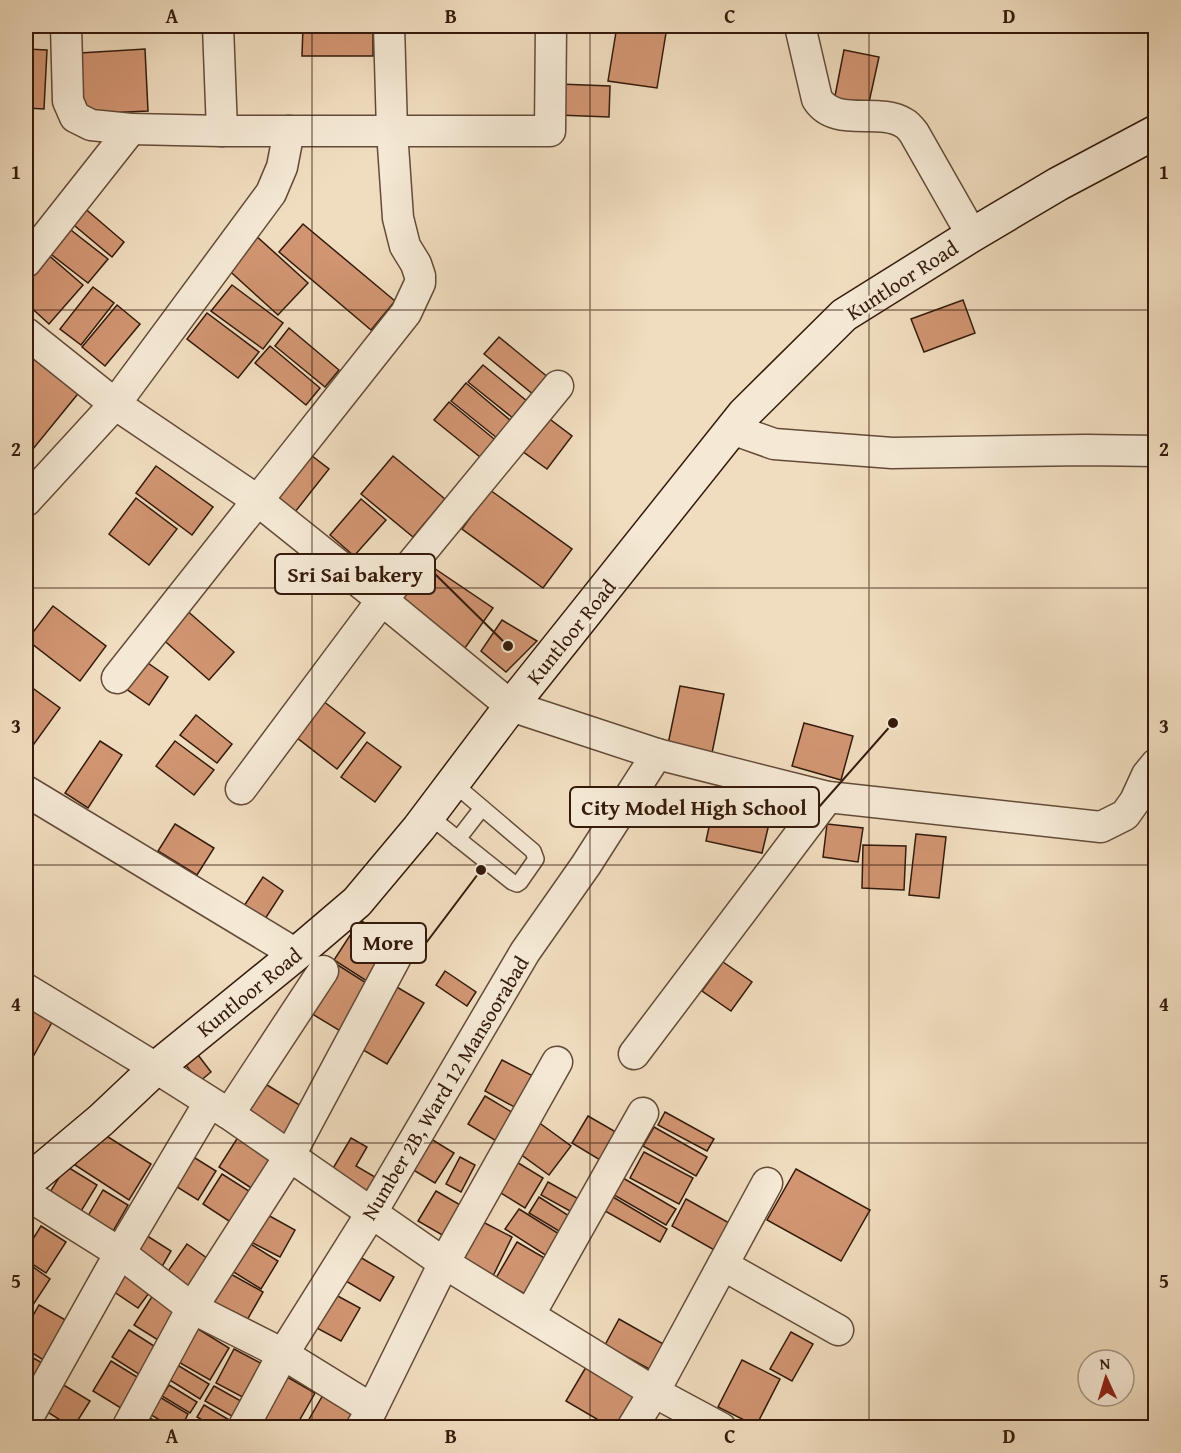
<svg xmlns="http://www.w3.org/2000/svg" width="1181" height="1453" font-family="'Gentium Book Plus',serif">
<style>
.building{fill:#d19572;stroke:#351a0b;stroke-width:1.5}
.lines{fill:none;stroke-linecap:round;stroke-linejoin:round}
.lane-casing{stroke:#644b38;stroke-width:18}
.street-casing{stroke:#644b38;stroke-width:33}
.secondary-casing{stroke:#351a0b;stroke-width:36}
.lane{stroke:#f5e9d5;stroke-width:15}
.street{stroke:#f5e9d5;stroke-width:30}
.secondary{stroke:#f5e9d5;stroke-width:33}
.grid{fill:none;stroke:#351a0b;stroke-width:1.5;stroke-opacity:0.55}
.labels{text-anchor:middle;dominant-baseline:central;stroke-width:5;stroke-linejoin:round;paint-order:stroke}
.street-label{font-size:21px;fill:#351a0b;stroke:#f5e9d5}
.leader{fill:none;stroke:#351a0b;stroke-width:2}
.callout-dot{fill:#351a0b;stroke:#f5e9d5;stroke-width:2}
.callout{fill:#f5e9d5;stroke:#351a0b;stroke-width:2}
.callout-label{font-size:22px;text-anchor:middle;font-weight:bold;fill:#351a0b}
.neatline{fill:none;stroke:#351a0b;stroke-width:2}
.grid-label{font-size:20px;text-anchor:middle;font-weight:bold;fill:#351a0b}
</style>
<rect width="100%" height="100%" fill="#f0ddbf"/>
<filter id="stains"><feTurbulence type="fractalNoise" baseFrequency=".00333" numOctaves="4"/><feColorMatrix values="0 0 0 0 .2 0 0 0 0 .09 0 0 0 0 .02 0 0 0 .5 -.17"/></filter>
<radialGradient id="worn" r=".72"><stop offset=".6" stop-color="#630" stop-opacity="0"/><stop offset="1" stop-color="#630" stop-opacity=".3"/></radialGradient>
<g class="building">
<polygon points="303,26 373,26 373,56 302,56"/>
<polygon points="617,26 666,33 657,88 608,81"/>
<polygon points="875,26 895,26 894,33 874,30"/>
<polygon points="26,49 47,50 44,109 26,108"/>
<polygon points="145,49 148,111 84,114 80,53"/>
<polygon points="844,50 879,57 868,107 834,101"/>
<polygon points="559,84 610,86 609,117 558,115"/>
<polygon points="82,206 124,242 112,257 69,221"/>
<polygon points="303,224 395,301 371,330 279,252"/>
<polygon points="67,227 108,259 88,283 48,252"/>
<polygon points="253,233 308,283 278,315 223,265"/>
<polygon points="46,253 83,285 49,324 26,303 26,275"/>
<polygon points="232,285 283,323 263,349 211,311"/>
<polygon points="93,287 114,303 81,345 60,329"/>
<polygon points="963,300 975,333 924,352 911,319"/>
<polygon points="117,305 140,324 105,366 82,347"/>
<polygon points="207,313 259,352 238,378 187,339"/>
<polygon points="289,328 339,370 325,387 275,346"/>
<polygon points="499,337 549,378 534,395 484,354"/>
<polygon points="270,346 320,388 306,405 255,363"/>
<polygon points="35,353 81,390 33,449 26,443 26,365"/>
<polygon points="483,365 533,406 519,423 468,382"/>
<polygon points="466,383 516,425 502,442 451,401"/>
<polygon points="449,402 499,443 485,461 434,420"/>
<polygon points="547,417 572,436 547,469 522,451"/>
<polygon points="303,449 329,469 295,512 270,491"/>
<polygon points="393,456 445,499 413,537 361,494"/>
<polygon points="156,466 213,507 192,535 136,493"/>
<polygon points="490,490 572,549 543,588 462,529"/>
<polygon points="136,498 177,529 149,565 109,534"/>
<polygon points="361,499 386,520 354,556 330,535"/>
<polygon points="428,564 493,608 465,648 400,603"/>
<polygon points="53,606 106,646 80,681 27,640"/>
<polygon points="184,608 234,652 209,680 159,636"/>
<polygon points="502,620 537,641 506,672 481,651"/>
<polygon points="142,659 168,677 149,705 122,686"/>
<polygon points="27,684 60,708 26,755 26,687"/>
<polygon points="680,686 724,694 711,758 667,749"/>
<polygon points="323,701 365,733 337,769 296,737"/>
<polygon points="196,715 232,744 217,763 180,735"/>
<polygon points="804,723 853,736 841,780 792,766"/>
<polygon points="100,741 122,755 88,808 65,793"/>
<polygon points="175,741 214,770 194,795 156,766"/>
<polygon points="367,742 401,767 375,802 341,777"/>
<polygon points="717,790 774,803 762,853 706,841"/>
<polygon points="175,824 214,848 197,875 158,851"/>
<polygon points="827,824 863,828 858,862 823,857"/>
<polygon points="916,834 946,837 939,898 909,895"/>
<polygon points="863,845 906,846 904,890 862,888"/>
<polygon points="263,877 283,891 265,919 244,906"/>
<polygon points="360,920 399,945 373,985 334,960"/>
<polygon points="333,962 371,986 342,1032 304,1009"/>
<polygon points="723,962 752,982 731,1011 702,991"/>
<polygon points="445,971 476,992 467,1006 436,985"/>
<polygon points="390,983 424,1003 387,1064 353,1044"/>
<polygon points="32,1002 56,1015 34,1055 26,1050 26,1013"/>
<polygon points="195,1051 211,1072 199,1082 182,1060"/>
<polygon points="502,1060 537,1078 520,1110 485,1091"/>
<polygon points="259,1080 306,1109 282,1147 236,1118"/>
<polygon points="485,1096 520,1117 503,1145 468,1124"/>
<polygon points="665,1112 714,1139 707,1151 658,1125"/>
<polygon points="588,1116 621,1135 605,1163 572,1143"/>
<polygon points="534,1119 571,1146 549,1175 512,1148"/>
<polygon points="654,1127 707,1157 696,1176 643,1146"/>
<polygon points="97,1130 151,1164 129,1200 75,1165"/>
<polygon points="240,1134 277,1157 256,1191 219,1167"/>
<polygon points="423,1134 454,1153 435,1183 405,1165"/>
<polygon points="351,1138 367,1147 356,1166 375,1177 364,1195 329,1175"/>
<polygon points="644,1152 693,1178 679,1204 630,1178"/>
<polygon points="187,1153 216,1171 198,1200 169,1182"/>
<polygon points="460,1157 475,1165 461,1192 446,1184"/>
<polygon points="515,1161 543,1178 525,1208 496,1190"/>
<polygon points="66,1166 97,1185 75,1221 44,1202"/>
<polygon points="796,1169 870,1210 841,1261 767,1220"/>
<polygon points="222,1174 258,1197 238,1227 203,1204"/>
<polygon points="623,1178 676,1209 666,1225 614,1195"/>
<polygon points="548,1182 586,1203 579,1216 541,1195"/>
<polygon points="103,1190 128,1205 109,1238 84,1223"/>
<polygon points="436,1191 469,1210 451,1240 418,1221"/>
<polygon points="539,1197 574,1219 564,1234 529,1213"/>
<polygon points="613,1197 667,1229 660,1242 605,1211"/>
<polygon points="686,1199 731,1224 716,1251 672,1226"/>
<polygon points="519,1209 564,1237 550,1258 505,1229"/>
<polygon points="266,1214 295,1230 280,1257 251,1242"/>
<polygon points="479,1220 512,1237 493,1276 459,1259"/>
<polygon points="41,1226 66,1242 46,1273 26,1260 26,1250"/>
<polygon points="141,1232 171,1251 160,1270 129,1252"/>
<polygon points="517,1242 548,1260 527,1295 496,1278"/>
<polygon points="249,1243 278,1261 261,1289 232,1271"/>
<polygon points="187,1244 214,1263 191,1296 164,1277"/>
<polygon points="353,1253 394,1277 380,1301 339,1277"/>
<polygon points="26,1262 50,1279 31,1308 26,1304"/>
<polygon points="118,1271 149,1293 138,1308 107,1287"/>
<polygon points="229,1273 263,1292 242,1329 208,1311"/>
<polygon points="334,1294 360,1308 341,1341 315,1327"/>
<polygon points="153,1295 177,1309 158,1340 134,1325"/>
<polygon points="39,1305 69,1322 45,1361 26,1349 26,1328"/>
<polygon points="619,1319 665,1345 651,1370 605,1345"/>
<polygon points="195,1327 229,1348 210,1380 175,1360"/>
<polygon points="129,1330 165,1353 148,1380 112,1357"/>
<polygon points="791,1332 813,1344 792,1381 770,1369"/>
<polygon points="234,1349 270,1368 252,1402 216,1383"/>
<polygon points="26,1354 46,1365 26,1400"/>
<polygon points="742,1360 780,1379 756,1426 718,1407"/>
<polygon points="111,1361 147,1383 129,1413 93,1391"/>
<polygon points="589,1362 639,1391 617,1428 612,1428 566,1401"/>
<polygon points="174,1363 209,1384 200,1399 165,1377"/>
<polygon points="282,1374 315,1393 295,1428 251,1428"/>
<polygon points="57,1381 90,1401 73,1428 41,1408"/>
<polygon points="169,1385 197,1402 190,1413 162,1396"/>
<polygon points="214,1386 248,1405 239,1420 205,1401"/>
<polygon points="323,1395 358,1417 352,1428 304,1428"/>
<polygon points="158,1396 188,1414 181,1428 173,1428 148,1413"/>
<polygon points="204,1405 236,1424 234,1428 216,1428 197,1417"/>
<polygon points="147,1416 166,1428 140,1428"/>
<polygon points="193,1420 207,1428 189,1428"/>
</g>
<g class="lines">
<defs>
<g id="lane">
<polyline points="428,815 512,882 517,884 520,882 536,859 533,851 453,783"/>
<polyline points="458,839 482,808"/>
</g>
<g id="street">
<polyline points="218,26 222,131"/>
<path d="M800,26l17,73c18,29 61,8 87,24 4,2 7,6 10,10l58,102"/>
<polyline points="131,129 222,131 550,131 551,26"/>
<polyline points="26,262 131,129 91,125 75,117 68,101 66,26"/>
<polyline points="26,333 115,404 257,500 382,600 511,706 657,754 828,797 1101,827 1125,815 1135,801 1147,775 1156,764"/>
<polyline points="732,429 774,444 892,453 1086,450 1156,451"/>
<polyline points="26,501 115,404 271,193 282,167 289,131"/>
<polyline points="117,678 406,313 420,283 420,276 416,264 405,246 398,218 392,131 389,26"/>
<polyline points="241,789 382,600 558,386"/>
<polyline points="26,791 296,954"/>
<polyline points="26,989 156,1068 229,1114 444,1263 654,1392 721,1428"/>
<polyline points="634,1054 828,797"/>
<polyline points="229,1114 323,971"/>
<polyline points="26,1194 120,1253 192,1308 283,1354 372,1409"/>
<polyline points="723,1265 838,1330"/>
<polyline points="530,1314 643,1113"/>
<polyline points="26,1421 120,1253 209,1103"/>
<polyline points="127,1428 192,1308 289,1157 403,944"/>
<polyline points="243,1428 283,1354 372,1212 525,952 586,865 657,754"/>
<polyline points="361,1428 372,1409 444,1263 557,1062"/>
<polyline points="632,1428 654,1392 767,1183"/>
</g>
<polyline id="secondary" points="26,1183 101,1120 156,1068 296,954 357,902 419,828 511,706 744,414 844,315 972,235 1058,184 1156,132"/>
</defs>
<use href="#lane" class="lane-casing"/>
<use href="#street" class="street-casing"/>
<use href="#secondary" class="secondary-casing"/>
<use href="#lane" class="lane"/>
<use href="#street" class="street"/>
<use href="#secondary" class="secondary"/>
</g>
<path class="grid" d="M312,26v1402M590,26v1402M869,26v1402M26,310h1130M26,588h1130M26,865h1130M26,1143h1130"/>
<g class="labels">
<g class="street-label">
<text transform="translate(902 280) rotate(-33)">Kuntloor Road</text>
<text transform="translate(571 632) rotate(-51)">Kuntloor Road</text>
<text transform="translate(249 992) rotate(-39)">Kuntloor Road</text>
<text transform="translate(445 1088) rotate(-59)">Number 2B, Ward 12 Mansoorabad</text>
</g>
</g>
<path class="leader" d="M508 646L435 574M893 723L819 807M481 870L426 943"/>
<g class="callout-dot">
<circle cx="508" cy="646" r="6"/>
<circle cx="893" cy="723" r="6"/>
<circle cx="481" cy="870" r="6"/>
</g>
<g class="callout">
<rect x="275" y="554" width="160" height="40" rx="6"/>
<rect x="570" y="787" width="249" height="40" rx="6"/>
<rect x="351" y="923" width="75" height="40" rx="6"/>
</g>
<g class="callout-label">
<text x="355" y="582">Sri Sai bakery</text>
<text x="694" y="815">City Model High School</text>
<text x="388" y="950">More</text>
</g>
<rect width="1181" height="1453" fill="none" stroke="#f0ddbf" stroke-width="66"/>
<g transform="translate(1106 1378) rotate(356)"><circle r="28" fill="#f5e9d5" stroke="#a89684" stroke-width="1.5"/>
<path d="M0-4.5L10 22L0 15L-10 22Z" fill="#8f2418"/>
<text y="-9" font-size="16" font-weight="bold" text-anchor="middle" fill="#351a0b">N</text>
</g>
<rect x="33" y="33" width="1115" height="1387" class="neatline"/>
<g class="grid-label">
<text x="172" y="23">A</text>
<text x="451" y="23">B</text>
<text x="730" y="23">C</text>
<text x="1009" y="23">D</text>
<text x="16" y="179">1</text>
<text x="1164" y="179">1</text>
<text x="16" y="456">2</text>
<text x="1164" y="456">2</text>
<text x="16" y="733">3</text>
<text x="1164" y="733">3</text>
<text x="16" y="1011">4</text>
<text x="1164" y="1011">4</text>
<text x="16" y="1288">5</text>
<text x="1164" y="1288">5</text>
<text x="172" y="1443">A</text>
<text x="451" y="1443">B</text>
<text x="730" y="1443">C</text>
<text x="1009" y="1443">D</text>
</g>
<rect width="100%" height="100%" filter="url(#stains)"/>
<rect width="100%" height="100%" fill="url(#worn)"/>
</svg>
